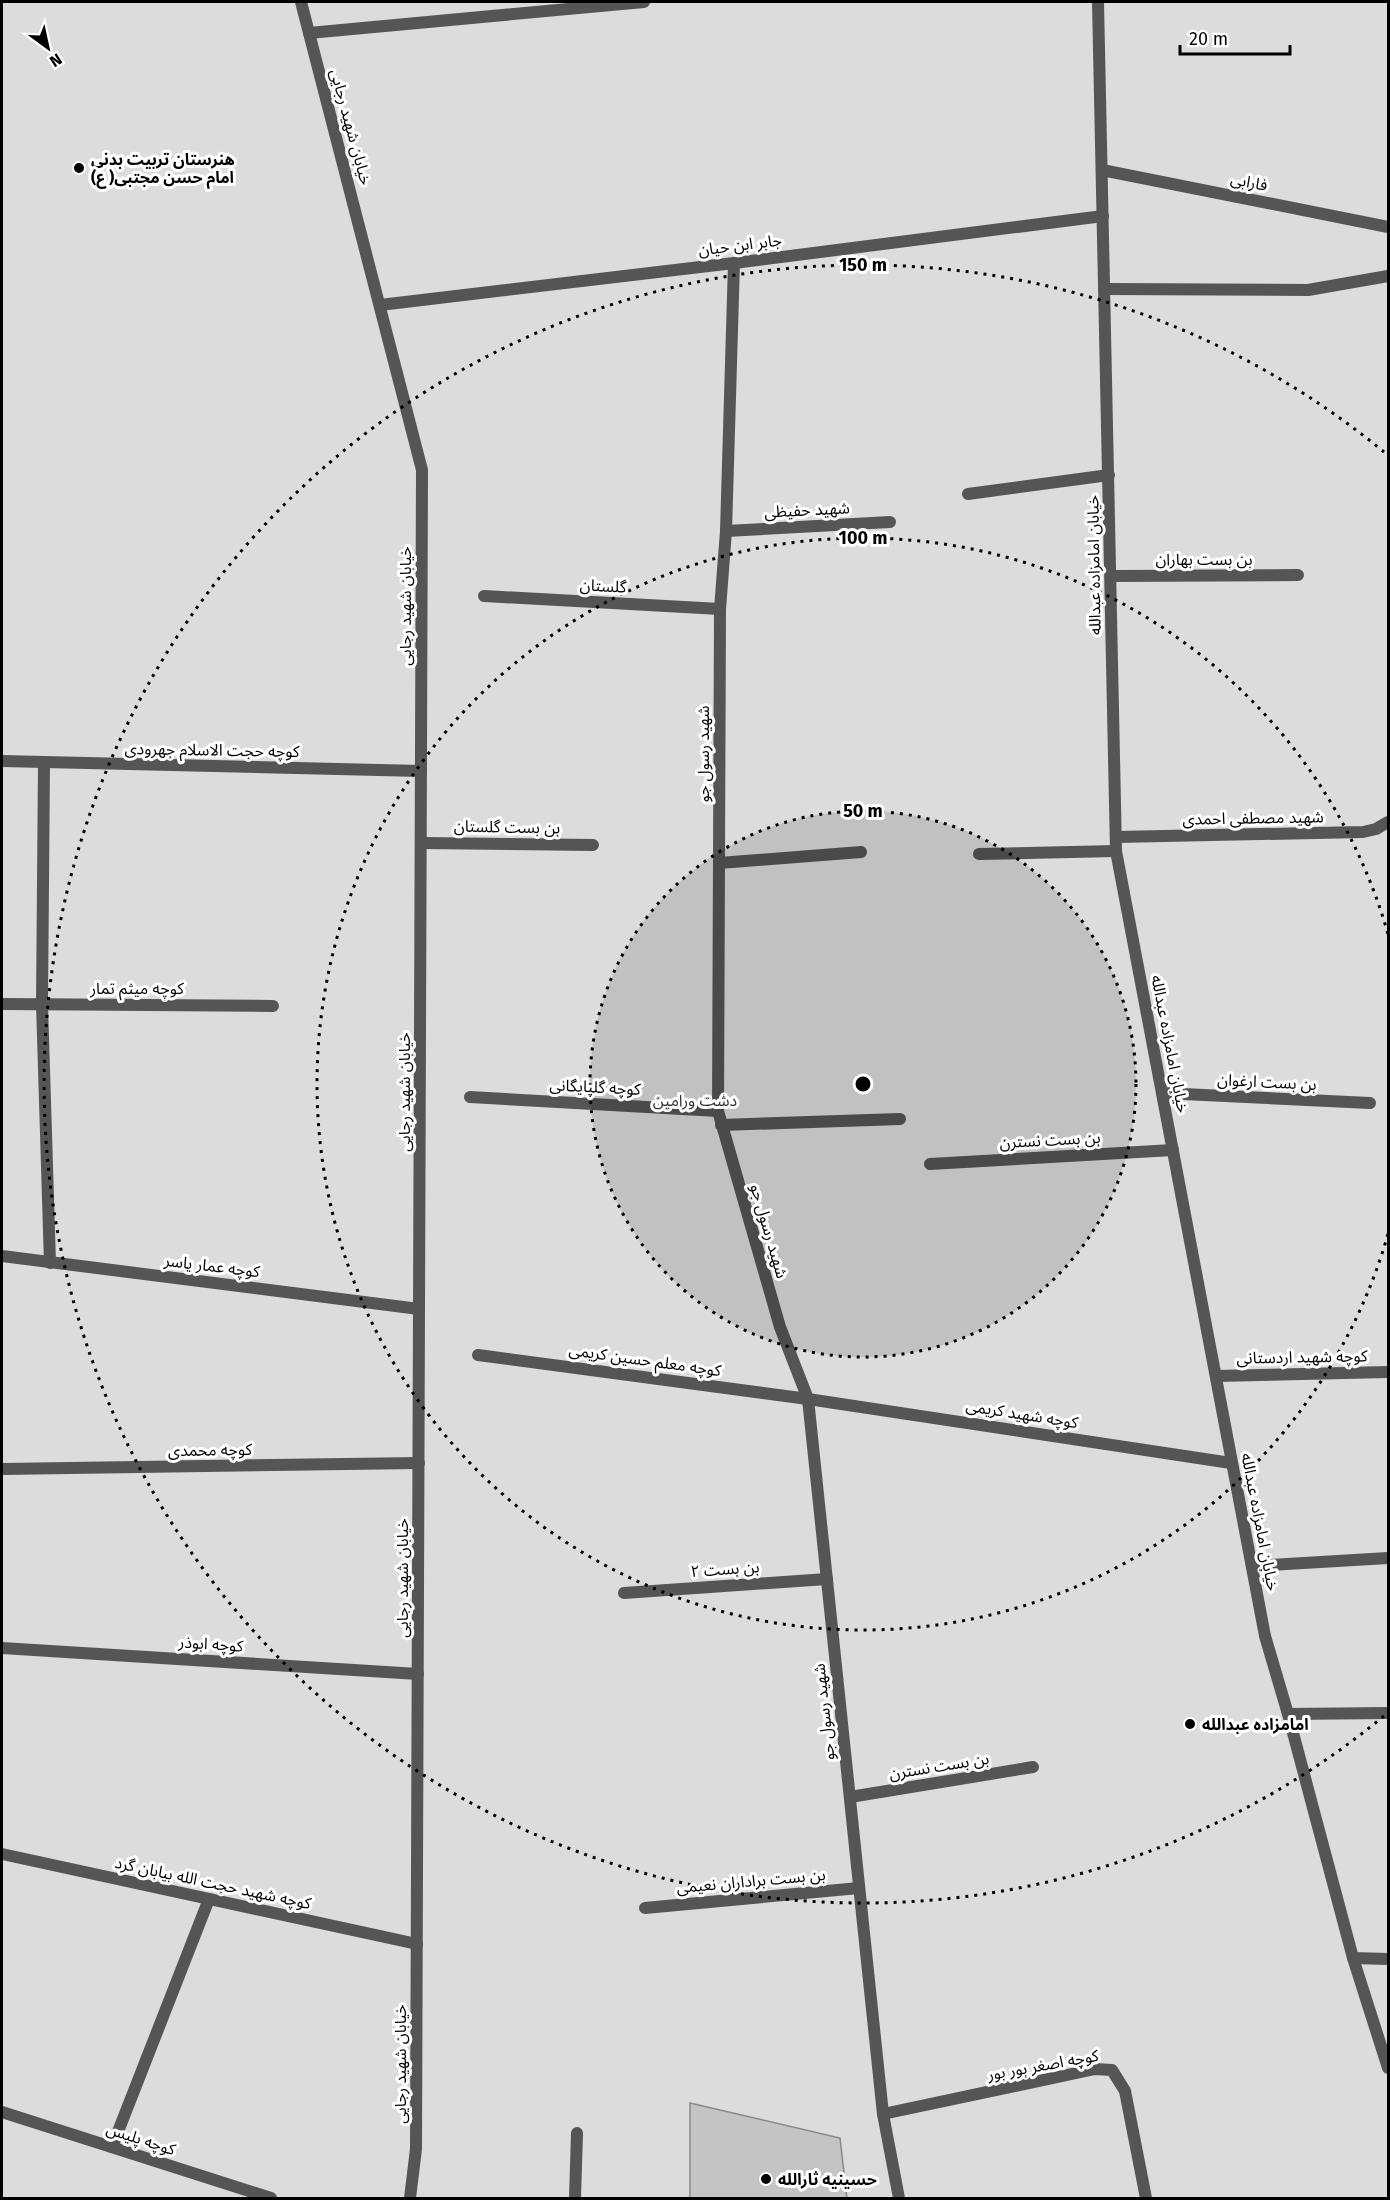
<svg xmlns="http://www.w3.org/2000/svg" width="1390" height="2200" font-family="'Fira Sans','Noto Sans Arabic',sans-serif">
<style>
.green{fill:#dcdcdc}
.building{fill:#c4c4c4;stroke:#898989;stroke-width:1.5}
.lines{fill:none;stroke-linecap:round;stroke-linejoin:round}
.minor{stroke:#555;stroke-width:12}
.tertiary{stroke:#555;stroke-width:12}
.ring{fill:none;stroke:#000;stroke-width:3;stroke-dasharray:3 6}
.poi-dot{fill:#000;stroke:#fff;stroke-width:2}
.labels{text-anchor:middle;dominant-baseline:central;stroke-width:6;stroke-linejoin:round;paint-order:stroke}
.street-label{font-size:16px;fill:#000;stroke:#fff}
.poi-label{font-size:16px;font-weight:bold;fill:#000;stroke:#fff;text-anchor:start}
.park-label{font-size:16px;fill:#333;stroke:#fff}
.centre{fill:#000;stroke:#fff;stroke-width:3}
.ring-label{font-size:18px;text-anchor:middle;font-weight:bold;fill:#000;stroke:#fff;stroke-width:6;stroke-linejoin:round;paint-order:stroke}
</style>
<rect width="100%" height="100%" fill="#fff"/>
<rect class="green" x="2" y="2" width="1386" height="2196"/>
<polygon class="building" points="690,2103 840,2138 847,2199 690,2199"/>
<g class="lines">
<g class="minor">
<polyline points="309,33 644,2"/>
<polyline points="1102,170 1388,227"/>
<polyline points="734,263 726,531 720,609 718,1111 780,1327 808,1399 883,2114 899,2198"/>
<polyline points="1105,289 1308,290 1388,276"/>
<polyline points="380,305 734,263 1103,216"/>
<polyline points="968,494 1109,475"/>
<polyline points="726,531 890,522"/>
<polyline points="1111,576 1298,575"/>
<polyline points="484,596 720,609"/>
<polyline points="2,761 421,771"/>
<polyline points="44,762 42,1004 50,1263"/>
<polyline points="1116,837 1363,832 1376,829 1388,822"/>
<polyline points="421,843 593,845"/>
<polyline points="979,854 1116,851"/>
<polyline points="719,863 861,852"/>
<polyline points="2,1004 273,1006"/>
<polyline points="1162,1093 1370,1103"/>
<polyline points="470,1097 718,1111"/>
<polyline points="721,1125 900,1119"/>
<polyline points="930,1164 1173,1150"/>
<polyline points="2,1256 419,1309"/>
<polyline points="478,1355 808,1399 1231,1463"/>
<polyline points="1216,1376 1388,1372"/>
<polyline points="2,1469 419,1463"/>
<polyline points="1252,1566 1388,1558"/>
<polyline points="624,1593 827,1579"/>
<polyline points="2,1648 418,1674"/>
<polyline points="1288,1714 1388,1713"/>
<polyline points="850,1797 1033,1767"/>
<polyline points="645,1908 859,1888"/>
<polyline points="1353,1958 1388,1959"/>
<polyline points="2,2112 271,2198"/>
<polyline points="883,2114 1095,2069 1112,2070 1125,2091 1146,2198"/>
<polyline points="112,2147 209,1899"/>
<polyline points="575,2198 577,2133"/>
</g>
<g class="tertiary">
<polyline points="301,2 422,470 416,2149 410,2198"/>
<polyline points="1098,2 1116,851 1265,1636 1288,1714 1353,1958 1388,2068"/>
<polyline points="2,1854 417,1944"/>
</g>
</g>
<circle cx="863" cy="1084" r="273" fill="#000" fill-opacity=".12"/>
<g class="ring">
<circle cx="863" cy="1084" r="273"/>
<path d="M1388 1234A546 546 0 1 1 1388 934"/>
<path d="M1384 1716A819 819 0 1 1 1384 452"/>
</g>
<g class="poi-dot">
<circle cx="79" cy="168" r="6"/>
<circle cx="1190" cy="1724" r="6"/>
<circle cx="766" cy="2179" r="6"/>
</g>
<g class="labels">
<g class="street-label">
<text transform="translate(351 127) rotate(75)">خیابان شهید رجایی</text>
<text transform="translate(1249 182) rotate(11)">فارابی</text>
<text transform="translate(740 245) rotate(-7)">جابر ابن حیان</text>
<text transform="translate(807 510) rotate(-3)">شهید حفیظی</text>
<text x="1204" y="559">بن بست بهاران</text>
<text transform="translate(1094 565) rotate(-91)">خیابان امامزاده عبدالله</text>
<text transform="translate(603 586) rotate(3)">گلستان</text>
<text transform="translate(405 606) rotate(-90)">خیابان شهید رجایی</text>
<text transform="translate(212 750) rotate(1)">کوچه حجت الاسلام جهرودی</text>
<text transform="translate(703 754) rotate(-90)">شهید رسول جو</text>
<text transform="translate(1253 818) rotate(-1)">شهید مصطفی احمدی</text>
<text transform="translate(507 827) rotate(1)">بن بست گلستان</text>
<text x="137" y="988">کوچه میثم تمار</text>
<text transform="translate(1170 1044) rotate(79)">خیابان امامزاده عبدالله</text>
<text transform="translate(1267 1082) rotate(3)">بن بست ارغوان</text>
<text transform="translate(595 1087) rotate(3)">کوچه گلپایگانی</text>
<text transform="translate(404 1092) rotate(-90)">خیابان شهید رجایی</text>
<text transform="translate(1050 1140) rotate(-3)">بن بست نسترن</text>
<text transform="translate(769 1231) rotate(74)">شهید رسول جو</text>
<text transform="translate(212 1266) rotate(7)">کوچه عمار یاسر</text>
<text transform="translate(1302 1357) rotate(-1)">کوچه شهید اردستانی</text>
<text transform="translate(645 1360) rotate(8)">کوچه معلم حسین کریمی</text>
<text transform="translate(1022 1414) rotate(9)">کوچه شهید کریمی</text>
<text transform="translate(210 1450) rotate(-1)">کوچه محمدی</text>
<text transform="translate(1260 1522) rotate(79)">خیابان امامزاده عبدالله</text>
<text transform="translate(725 1569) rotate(-4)">بن بست ۲</text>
<text transform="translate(402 1578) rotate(-90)">خیابان شهید رجایی</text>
<text transform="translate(211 1644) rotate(4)">کوچه ابوذر</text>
<text transform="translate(824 1712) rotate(-96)">شهید رسول جو</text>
<text transform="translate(939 1766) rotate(-9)">بن بست نسترن</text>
<text transform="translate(751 1881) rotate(-5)">بن بست براداران نعیمی</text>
<text transform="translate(213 1883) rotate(12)">کوچه شهید حجت الله بیابان گرد</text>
<text transform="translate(400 2064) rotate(-90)">خیابان شهید رجایی</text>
<text transform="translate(1043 2065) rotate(-10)">کوچه اصغر بور بور</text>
<text transform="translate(141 2139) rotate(18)">کوچه پلیس</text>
</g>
<g class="poi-label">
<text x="91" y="159">هنرستان تربیت بدنی<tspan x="91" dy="18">امام حسن مجتبی( ع)</tspan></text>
<text x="1202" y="1724">امامزاده عبدالله</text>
<text x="778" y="2179">حسینیه ثارالله</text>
</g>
<g class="park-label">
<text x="695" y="1100">دشت ورامین</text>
</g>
</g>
<circle cx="863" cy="1084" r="9" class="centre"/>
<g class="ring-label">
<text x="863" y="271">150 m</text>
<text x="863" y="544">100 m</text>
<text x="863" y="817">50 m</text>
</g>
<rect width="1390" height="2200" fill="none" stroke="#000000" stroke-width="6"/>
<g transform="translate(48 48) rotate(147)" stroke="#ffffff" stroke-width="4.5" paint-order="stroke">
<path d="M0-4.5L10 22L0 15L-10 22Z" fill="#000000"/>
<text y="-9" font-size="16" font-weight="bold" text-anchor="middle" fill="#000000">N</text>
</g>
<path d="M1180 45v9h110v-9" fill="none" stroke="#000000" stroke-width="3"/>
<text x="1189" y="45" font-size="18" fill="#000000" stroke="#ffffff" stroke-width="4.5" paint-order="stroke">20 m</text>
</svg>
